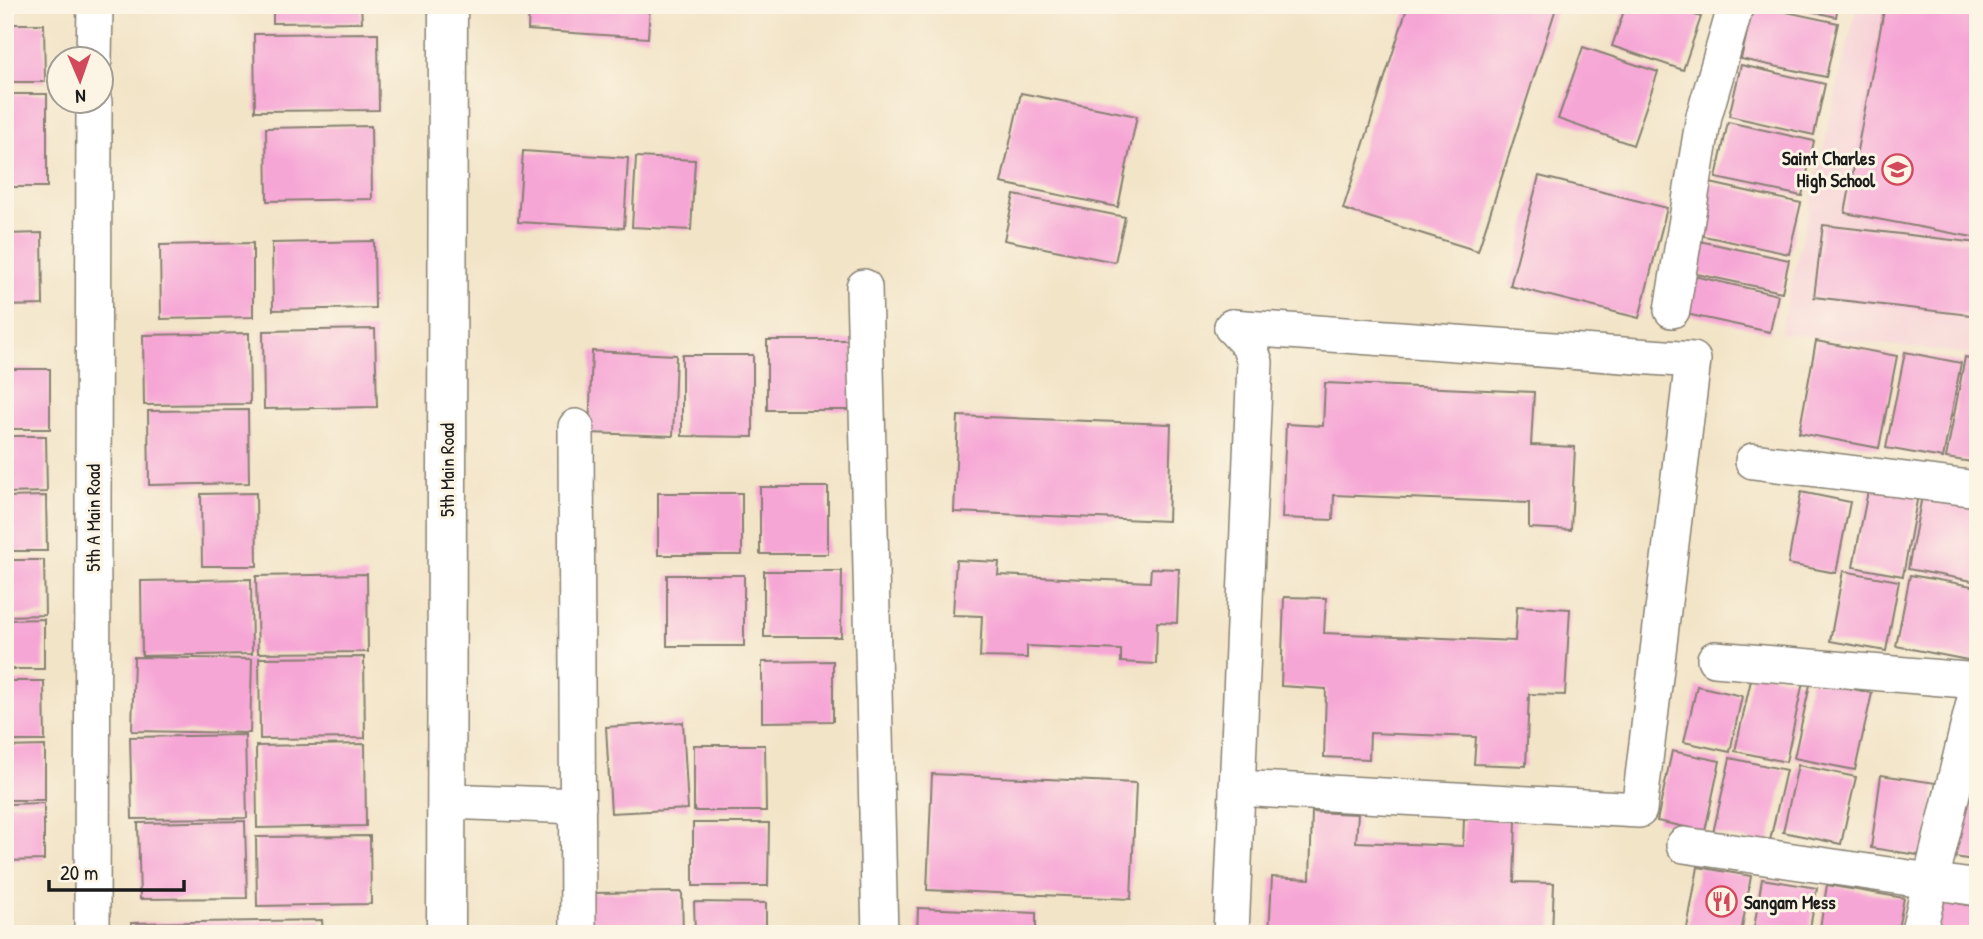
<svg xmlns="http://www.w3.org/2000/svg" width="1983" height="939" font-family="'Patrick Hand',sans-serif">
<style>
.built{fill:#f6cfd6}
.building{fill:#f6a6d5}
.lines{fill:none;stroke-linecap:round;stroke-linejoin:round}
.minor-casing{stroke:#878072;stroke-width:38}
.tertiary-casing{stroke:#878072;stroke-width:41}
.minor{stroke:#fff;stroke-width:35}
.tertiary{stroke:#fff;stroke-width:38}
.labels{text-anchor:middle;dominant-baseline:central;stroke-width:6;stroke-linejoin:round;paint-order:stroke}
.poi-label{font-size:19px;font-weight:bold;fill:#1c1c1c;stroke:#fcf5e5;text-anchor:end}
.street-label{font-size:19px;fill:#1c1c1c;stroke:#fcf5e5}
</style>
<rect width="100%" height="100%" fill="#fcf5e5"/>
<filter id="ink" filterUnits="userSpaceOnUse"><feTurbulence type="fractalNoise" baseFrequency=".0143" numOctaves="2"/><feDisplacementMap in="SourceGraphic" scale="14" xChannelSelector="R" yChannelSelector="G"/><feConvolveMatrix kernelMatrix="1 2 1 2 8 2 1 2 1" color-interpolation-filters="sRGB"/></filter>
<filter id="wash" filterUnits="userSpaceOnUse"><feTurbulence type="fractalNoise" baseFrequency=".00686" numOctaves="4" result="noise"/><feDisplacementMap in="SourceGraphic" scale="28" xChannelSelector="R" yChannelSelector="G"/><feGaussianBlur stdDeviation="1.57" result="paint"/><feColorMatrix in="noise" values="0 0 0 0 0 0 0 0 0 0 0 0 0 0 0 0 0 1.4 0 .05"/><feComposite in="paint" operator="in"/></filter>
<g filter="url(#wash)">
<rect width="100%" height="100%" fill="#f2e4c7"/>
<polygon class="built" points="1857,5 1978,5 1978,355 1780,333"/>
<g id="blocks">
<g class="building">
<polygon points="273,5 361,5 362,22 273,23"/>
<polygon points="529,5 650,5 648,38 528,30"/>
<polygon points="1408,5 1557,5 1478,251 1343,209"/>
<polygon points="1626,5 1665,5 1701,17 1683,70 1612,46"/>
<polygon points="1685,5 1707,5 1705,12"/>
<polygon points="1753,5 1838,23 1826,77 1741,59"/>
<polygon points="1785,5 1838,5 1836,17"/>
<polygon points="1885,5 1978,5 1978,238 1845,213"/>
<polygon points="5,24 44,24 45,82 5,82"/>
<polygon points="378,33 379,110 255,111 254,34"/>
<polygon points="1583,47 1658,72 1633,145 1558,119"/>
<polygon points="1741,65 1825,84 1814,135 1729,116"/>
<polygon points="1021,93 1137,116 1118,207 1001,183"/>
<rect x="5" y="94" width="42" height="93"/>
<polygon points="1728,122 1814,141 1802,196 1716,178"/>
<polygon points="371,126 372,199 267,201 266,128"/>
<polygon points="523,151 628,158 624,228 518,222"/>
<polygon points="636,157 695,160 691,230 632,227"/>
<polygon points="1539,176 1667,208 1639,318 1510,286"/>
<polygon points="1710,183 1801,203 1789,254 1699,235"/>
<polygon points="1014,195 1125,217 1115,262 1004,240"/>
<polygon points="1823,225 1978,243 1978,316 1814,297"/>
<polygon points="42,233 43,305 5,306 5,234"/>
<polygon points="374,241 375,308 273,310 272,243"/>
<polygon points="1699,241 1789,260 1782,292 1692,273"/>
<polygon points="253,243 253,317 161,319 160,245"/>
<polygon points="1694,276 1778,295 1770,332 1686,314"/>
<rect x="5" y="311" width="5" height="52"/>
<polygon points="375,329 377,407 264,409 263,331"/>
<polygon points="249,333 250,404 144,405 143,335"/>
<rect x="767" y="340" width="86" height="70"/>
<polygon points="1816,341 1897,356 1879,448 1799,433"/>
<polygon points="592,351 676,355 673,436 589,433"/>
<polygon points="1905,352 1961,363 1943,458 1886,448"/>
<polygon points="682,355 753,355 753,437 682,436"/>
<polygon points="1965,357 1978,360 1978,463 1946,458"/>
<rect x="5" y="369" width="45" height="60"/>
<polygon points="1325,383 1534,392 1531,445 1575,447 1571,530 1529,528 1529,503 1334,495 1333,520 1282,518 1286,424 1323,426"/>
<polygon points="248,410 249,483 149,485 148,411"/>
<polygon points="958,416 1171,424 1168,521 954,512"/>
<polygon points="5,436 46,436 47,492 5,493"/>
<polygon points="1869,486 1918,495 1903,576 1853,567"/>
<rect x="760" y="487" width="68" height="67"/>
<polygon points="1801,492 1850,502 1836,573 1788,564"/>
<polygon points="256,493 257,566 202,566 201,494"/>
<rect x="658" y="493" width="84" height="62"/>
<polygon points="46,496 47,551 5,551 5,497"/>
<polygon points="1922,496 1978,506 1978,582 1908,569"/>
<polygon points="5,560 44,560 45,615 5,616"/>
<polygon points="956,560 999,562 998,575 1150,582 1151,568 1179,569 1177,623 1157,622 1156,664 1121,662 1121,650 1027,646 1027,658 980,657 982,616 953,615"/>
<polygon points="764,571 842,571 841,637 764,637"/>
<polygon points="1843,571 1899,581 1886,651 1830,641"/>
<polygon points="367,574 368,652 258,653 256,576"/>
<rect x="667" y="575" width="77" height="71"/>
<polygon points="1910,575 1978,587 1978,637 1973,661 1896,646"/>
<polygon points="251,579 252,654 142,656 141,581"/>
<polygon points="1284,597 1326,598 1324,633 1515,641 1517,606 1570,609 1565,695 1529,694 1526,766 1474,764 1476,737 1370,733 1369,759 1324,757 1326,689 1281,686"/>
<polygon points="44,619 44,669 5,669 5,620"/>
<polygon points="134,657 252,659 250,733 132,731"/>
<polygon points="364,657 365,738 260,739 259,658"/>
<polygon points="833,661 833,721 762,722 762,662"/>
<polygon points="1753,671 1803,682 1786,762 1735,751"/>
<polygon points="1811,680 1872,693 1855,770 1794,758"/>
<polygon points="5,681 44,681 45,741 5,741"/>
<polygon points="1697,686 1742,696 1730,752 1684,742"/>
<polygon points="683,722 688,809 611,813 606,727"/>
<polygon points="245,735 247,818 132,819 130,737"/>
<polygon points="365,744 366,826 257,828 256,746"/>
<polygon points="694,745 765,745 766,811 694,811"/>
<polygon points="45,746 45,800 5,800 5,747"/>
<polygon points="1672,751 1720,761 1705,831 1657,821"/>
<polygon points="1730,758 1786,770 1769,845 1713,833"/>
<polygon points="1798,765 1856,777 1841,844 1783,832"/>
<polygon points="932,774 1136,783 1131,899 927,890"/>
<polygon points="1881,775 1936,783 1925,856 1871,848"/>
<polygon points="1968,784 1978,785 1978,861 1955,857"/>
<polygon points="44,803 44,860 5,861 5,804"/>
<polygon points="1312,812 1358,814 1356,842 1463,846 1464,818 1516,821 1514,882 1554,883 1552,934 1269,934 1272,877 1310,879"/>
<polygon points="245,821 247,898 140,899 138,823"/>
<polygon points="693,823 769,823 768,886 693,886"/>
<polygon points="370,836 371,904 257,906 256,837"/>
<polygon points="1698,867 1751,876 1741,934 1686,934"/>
<polygon points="1762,879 1817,888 1809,934 1753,934"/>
<polygon points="1827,885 1904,898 1897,934 1819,934"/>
<polygon points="682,892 683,934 591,934 591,893"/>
<polygon points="1942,900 1978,907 1978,934 1935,934"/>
<polygon points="694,902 766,903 766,934 695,934"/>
<polygon points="918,908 1036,913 1036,934 917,934"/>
<polygon points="322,920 323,934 131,934 131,923"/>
<polygon points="42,928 42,934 5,934 5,929"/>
</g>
</g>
</g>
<g filter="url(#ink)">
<use href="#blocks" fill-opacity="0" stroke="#878072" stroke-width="2"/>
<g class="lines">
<defs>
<g id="minor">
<polyline points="94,60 95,5"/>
<polyline points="864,287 880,934"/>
<polyline points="1672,310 1704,116 1736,5"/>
<polyline points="1232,327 1693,360 1639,810 1237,788"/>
<polyline points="576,427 578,934"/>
<polyline points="1753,461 1978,489"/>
<polyline points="1715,659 1978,681"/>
<polyline points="446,801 578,806"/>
<polyline points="1684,845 1978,888"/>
<polyline points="92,934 94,102"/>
<polyline points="1231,934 1255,362 1249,345 1232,327"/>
<polyline points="1918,934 1978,686"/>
</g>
<polyline id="tertiary" points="446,934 448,5"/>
</defs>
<use href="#minor" class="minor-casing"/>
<use href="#tertiary" class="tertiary-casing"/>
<use href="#minor" class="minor"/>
<use href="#tertiary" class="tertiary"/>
</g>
</g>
<defs>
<symbol id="school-ring" viewBox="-11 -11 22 22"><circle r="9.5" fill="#fcf5e5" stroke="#d1495b" stroke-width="1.5"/><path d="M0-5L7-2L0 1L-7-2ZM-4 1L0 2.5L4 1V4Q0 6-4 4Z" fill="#d1495b"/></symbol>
<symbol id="restaurant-ring" viewBox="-11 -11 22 22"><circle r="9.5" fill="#fcf5e5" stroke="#d1495b" stroke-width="1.5"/><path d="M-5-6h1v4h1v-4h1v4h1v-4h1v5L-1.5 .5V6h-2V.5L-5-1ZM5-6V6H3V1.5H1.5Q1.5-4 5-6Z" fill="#d1495b"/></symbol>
</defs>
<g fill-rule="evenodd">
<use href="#school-ring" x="1880" y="152" width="35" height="35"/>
<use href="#restaurant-ring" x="1704" y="884" width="35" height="35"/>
</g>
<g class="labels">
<g class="poi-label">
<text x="1875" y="158">Saint Charles<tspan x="1875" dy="22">High School</tspan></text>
<text x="1744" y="902" text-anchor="start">Sangam Mess</text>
</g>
<g class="street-label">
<text transform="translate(447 470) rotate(-90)">5th Main Road</text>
<text transform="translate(93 518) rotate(-90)">5th A Main Road</text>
</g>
</g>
<rect width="1983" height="939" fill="none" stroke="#fcf5e5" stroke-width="28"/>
<g transform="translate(80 80) rotate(178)"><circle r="33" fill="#fcf5e5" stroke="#a29e95" stroke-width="2"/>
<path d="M0-5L12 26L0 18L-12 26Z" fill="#d1495b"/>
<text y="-10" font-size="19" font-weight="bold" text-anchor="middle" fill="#1c1c1c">N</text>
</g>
<path d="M49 880v10h135v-10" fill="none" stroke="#1c1c1c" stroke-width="3.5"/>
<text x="60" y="880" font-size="21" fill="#1c1c1c" stroke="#fcf5e5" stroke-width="5" paint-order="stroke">20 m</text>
</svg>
